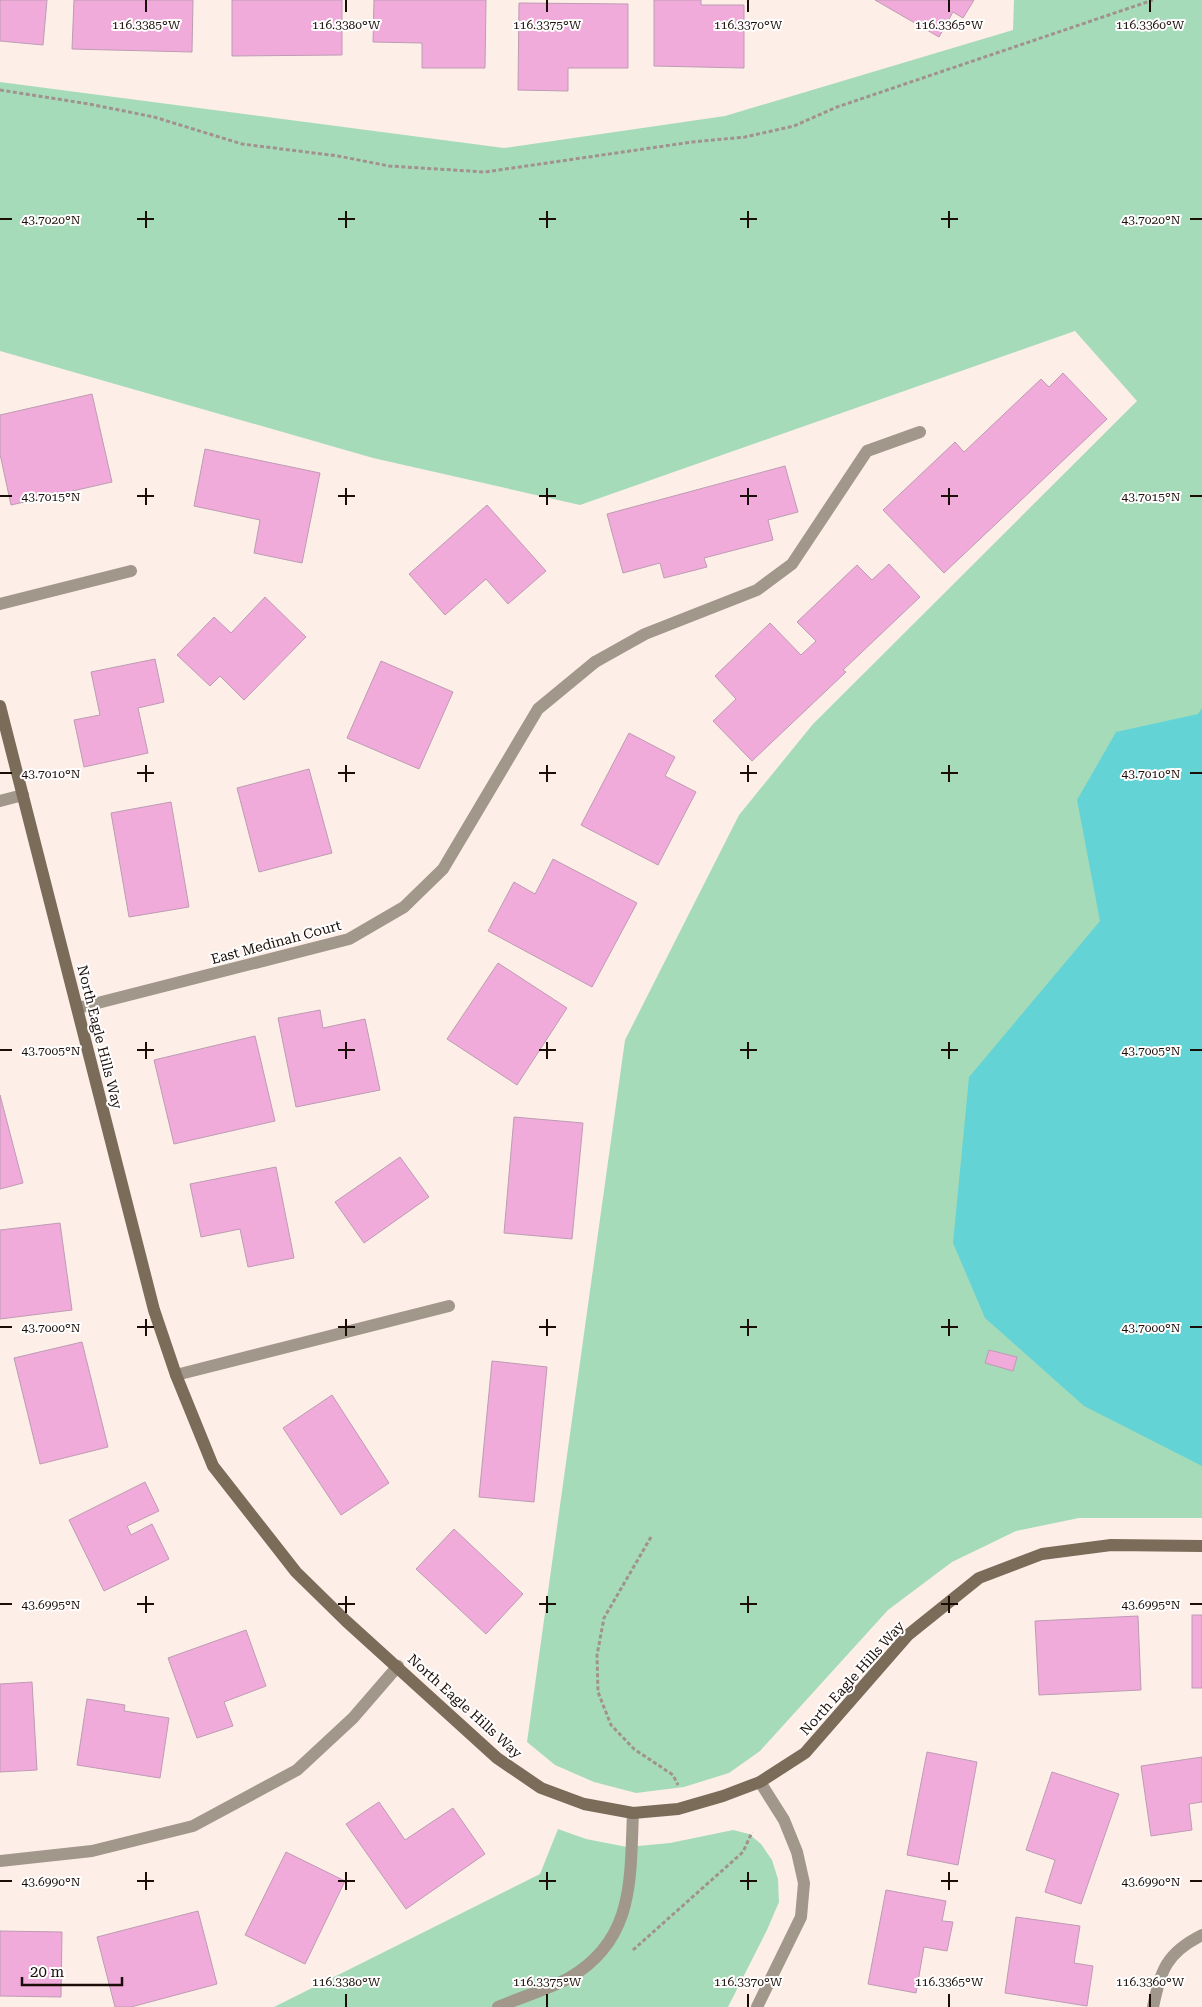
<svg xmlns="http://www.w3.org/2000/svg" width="1202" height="2007" font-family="'Roboto Serif',serif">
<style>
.green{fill:#a6dbba}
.water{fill:#64d3d5}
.building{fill:#f0abdb;stroke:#bd9cb2}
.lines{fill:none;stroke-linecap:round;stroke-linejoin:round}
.path{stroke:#a1928d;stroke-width:3;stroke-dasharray:4 2.5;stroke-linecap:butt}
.lane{stroke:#a1978a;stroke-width:12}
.street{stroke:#a1978a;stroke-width:12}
.secondary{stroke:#7a6c59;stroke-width:12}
.ticks{fill:none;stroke:#1b0e09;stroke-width:2}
.labels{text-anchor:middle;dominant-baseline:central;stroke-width:4;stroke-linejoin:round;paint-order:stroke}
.street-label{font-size:14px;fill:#1b0e09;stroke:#fff}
.ticks-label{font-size:12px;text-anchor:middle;fill:#1b0e09;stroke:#fff;stroke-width:4;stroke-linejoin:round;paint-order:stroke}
</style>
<rect width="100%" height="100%" fill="#feeee8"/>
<g class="green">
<polygon points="1014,0 1202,0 1202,1518 1079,1518 1016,1531 952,1562 888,1610 760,1751 729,1773 684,1787 636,1793 594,1782 555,1765 527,1742 625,1040 739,815 813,724 1137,401 1075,331 580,505 373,458 0,351 0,82 504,148 725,116 1013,30"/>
<polygon points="558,1829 586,1839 627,1847 670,1843 733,1830 749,1834 761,1844 772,1860 778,1879 779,1902 767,1930 728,2007 274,2007 540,1874"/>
</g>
<polygon class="water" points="1202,708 1202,1466 1084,1406 985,1318 953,1243 969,1077 1100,921 1077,800 1116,732 1198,714"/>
<g class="building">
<polygon points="0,0 47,0 43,45 0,41"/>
<polygon points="74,0 193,0 192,52 72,49"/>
<polygon points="232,0 342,0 342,55 232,56"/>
<polygon points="374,0 486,0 485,68 422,68 422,43 373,42"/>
<polygon points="654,0 701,0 701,5 744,5 744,68 654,66"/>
<polygon points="875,0 974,0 963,18 953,12 939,37"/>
<polygon points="519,3 628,4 628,68 568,68 568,91 518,90"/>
<polygon points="1063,373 1107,419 944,573 883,510 955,442 964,452 1041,379 1049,387"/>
<polygon points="92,394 112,482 11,505 0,454 0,415"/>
<polygon points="205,449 320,473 302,563 254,553 260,520 194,506"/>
<polygon points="785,466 798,512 768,520 773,540 704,558 707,567 664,578 660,563 623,573 607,514"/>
<polygon points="487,505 546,571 508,604 486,579 445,615 409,574"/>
<polygon points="889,564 920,597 843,670 846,672 752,761 713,721 736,699 715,676 770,623 801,655 816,641 797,622 857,565 872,580"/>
<polygon points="265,597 306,637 244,700 220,676 210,686 177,655 214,617 231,633"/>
<polygon points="155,659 164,702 138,708 148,753 84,767 74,720 100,715 91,672"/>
<polygon points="381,661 453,692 419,769 347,738"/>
<polygon points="629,733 675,757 665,776 696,792 658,865 581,825"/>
<polygon points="309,769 332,853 259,872 237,788"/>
<polygon points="171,802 189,907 129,917 111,813"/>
<polygon points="553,859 637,903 592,987 488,931 514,882 535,894"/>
<polygon points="498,963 567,1008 517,1085 447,1039"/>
<polygon points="320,1010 323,1028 365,1019 380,1090 296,1107 278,1018"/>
<polygon points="255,1036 275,1121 174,1144 154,1060"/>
<polygon points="0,1095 23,1183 0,1189"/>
<polygon points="514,1117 583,1123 572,1239 504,1233"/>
<polygon points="400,1157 429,1197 364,1243 335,1202"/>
<polygon points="276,1167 294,1258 248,1267 240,1229 201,1237 190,1184"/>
<polygon points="60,1223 72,1310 0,1319 0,1230"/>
<polygon points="82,1342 108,1447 40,1464 14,1358"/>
<polygon points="989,1350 1017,1357 1013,1371 985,1363"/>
<polygon points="492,1361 547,1367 534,1502 479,1497"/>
<polygon points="332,1395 389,1483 341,1515 283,1428"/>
<polygon points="145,1482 159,1511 127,1526 131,1535 152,1524 169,1559 104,1591 69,1520"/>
<polygon points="454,1529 523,1594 486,1634 416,1569"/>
<rect x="1192" y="1615" width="10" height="73"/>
<polygon points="1138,1616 1141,1690 1039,1695 1035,1621"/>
<polygon points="246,1630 266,1686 224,1702 233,1726 197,1738 168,1658"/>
<polygon points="32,1682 37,1770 0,1772 0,1684"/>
<polygon points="87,1699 125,1705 124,1711 169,1718 160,1778 77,1765"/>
<polygon points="927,1752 977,1762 958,1865 907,1855"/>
<polygon points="1202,1757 1202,1802 1189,1804 1192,1830 1151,1836 1141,1766"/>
<polygon points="1052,1772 1119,1794 1081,1904 1045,1892 1055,1860 1026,1850"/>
<polygon points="379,1802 405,1840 453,1808 485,1854 406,1909 346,1824"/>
<polygon points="286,1852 345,1881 305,1964 245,1935"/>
<polygon points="886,1890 946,1901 942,1921 953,1922 947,1951 924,1947 916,1993 868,1984"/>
<polygon points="198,1911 217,1984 131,2007 115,2007 97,1937"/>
<polygon points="1016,1917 1080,1926 1074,1963 1093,1966 1087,2006 1005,1993"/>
<polygon points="0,1931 62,1932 61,1997 0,1996"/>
</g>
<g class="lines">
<g class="path">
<polyline points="0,90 89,104 154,117 242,144 338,156 389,166 485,172 692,142 745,137 794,126 837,107 1153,0"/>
<polyline points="651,1537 604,1618 597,1655 598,1692 611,1725 634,1749 673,1775 678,1785"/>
<polyline points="633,1950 743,1852 752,1832"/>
</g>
<g class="lane">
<polyline points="595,662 645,634 757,590 792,564 867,451 920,432"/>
<path d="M498,2007c23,-10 49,-17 71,-29 66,-38 61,-99 64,-165"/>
</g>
<g class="street">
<polyline points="0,604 131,571"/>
<polyline points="0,801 23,795"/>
<polyline points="78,1008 349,939 404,907 443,869 538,709 595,662"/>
<polyline points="176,1375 449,1306"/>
<polyline points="0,1861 92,1851 193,1826 297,1770 353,1718 398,1666"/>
<polyline points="757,2007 801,1917 804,1883 797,1852 784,1820 760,1782"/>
<path d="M1153,2007c8,-37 13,-54 49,-72"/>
</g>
<polyline class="secondary" points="0,706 154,1310 176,1375 213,1466 296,1572 346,1621 497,1758 541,1788 584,1804 633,1813 678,1809 723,1796 760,1782 805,1753 908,1635 979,1578 1042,1554 1111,1545 1202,1546"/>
</g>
<path class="ticks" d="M146,0v12M346,0v12M547,0v12M748,0v12M949,0v12M1150,0v12M146,211v17M346,211v17M547,211v17M748,211v17M949,211v17M0,219h12M137,219h17M338,219h17M539,219h17M740,219h17M941,219h17M1190,219h12M146,488v17M346,488v17M547,488v17M748,488v17M949,488v17M0,496h12M137,496h17M338,496h17M539,496h17M740,496h17M941,496h17M1190,496h12M146,765v17M346,765v17M547,765v17M748,765v17M949,765v17M0,773h12M137,773h17M338,773h17M539,773h17M740,773h17M941,773h17M1190,773h12M146,1042v17M346,1042v17M547,1042v17M748,1042v17M949,1042v17M0,1050h12M137,1050h17M338,1050h17M539,1050h17M740,1050h17M941,1050h17M1190,1050h12M146,1319v17M346,1319v17M547,1319v17M748,1319v17M949,1319v17M0,1327h12M137,1327h17M338,1327h17M539,1327h17M740,1327h17M941,1327h17M1190,1327h12M146,1596v17M346,1596v17M547,1596v17M748,1596v17M949,1596v17M0,1604h12M137,1604h17M338,1604h17M539,1604h17M740,1604h17M941,1604h17M1190,1604h12M146,1872v18M346,1872v18M547,1872v18M748,1872v18M949,1872v18M0,1881h12M137,1881h17M338,1881h17M539,1881h17M740,1881h17M941,1881h17M1190,1881h12M346,1994v13M547,1994v13M748,1994v13M949,1994v13M1150,1994v13"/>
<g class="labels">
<g class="street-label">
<text transform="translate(276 942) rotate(-15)">East Medinah Court</text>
<text transform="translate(100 1037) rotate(76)">North Eagle Hills Way</text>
<text transform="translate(852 1678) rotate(-48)">North Eagle Hills Way</text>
<text transform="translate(465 1706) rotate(42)">North Eagle Hills Way</text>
</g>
</g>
<g class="ticks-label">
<text x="146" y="29">116.3385°W</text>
<text x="346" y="29">116.3380°W</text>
<text x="547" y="29">116.3375°W</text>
<text x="748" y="29">116.3370°W</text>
<text x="949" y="29">116.3365°W</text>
<text x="1150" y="29">116.3360°W</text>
<text x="51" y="224">43.7020°N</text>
<text x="1151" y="224">43.7020°N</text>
<text x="51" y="501">43.7015°N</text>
<text x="1151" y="501">43.7015°N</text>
<text x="51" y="778">43.7010°N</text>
<text x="1151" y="778">43.7010°N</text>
<text x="51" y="1055">43.7005°N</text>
<text x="1151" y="1055">43.7005°N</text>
<text x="51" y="1332">43.7000°N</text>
<text x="1151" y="1332">43.7000°N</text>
<text x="51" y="1609">43.6995°N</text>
<text x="1151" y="1609">43.6995°N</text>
<text x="51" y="1886">43.6990°N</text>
<text x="1151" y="1886">43.6990°N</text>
<text x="346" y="1986">116.3380°W</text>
<text x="547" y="1986">116.3375°W</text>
<text x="748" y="1986">116.3370°W</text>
<text x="949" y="1986">116.3365°W</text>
<text x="1150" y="1986">116.3360°W</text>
</g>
<path d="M22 1977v8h100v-8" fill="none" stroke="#1b0e09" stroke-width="2.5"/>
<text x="30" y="1977" font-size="15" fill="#1b0e09" stroke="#ffffff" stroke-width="4" paint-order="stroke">20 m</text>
</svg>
